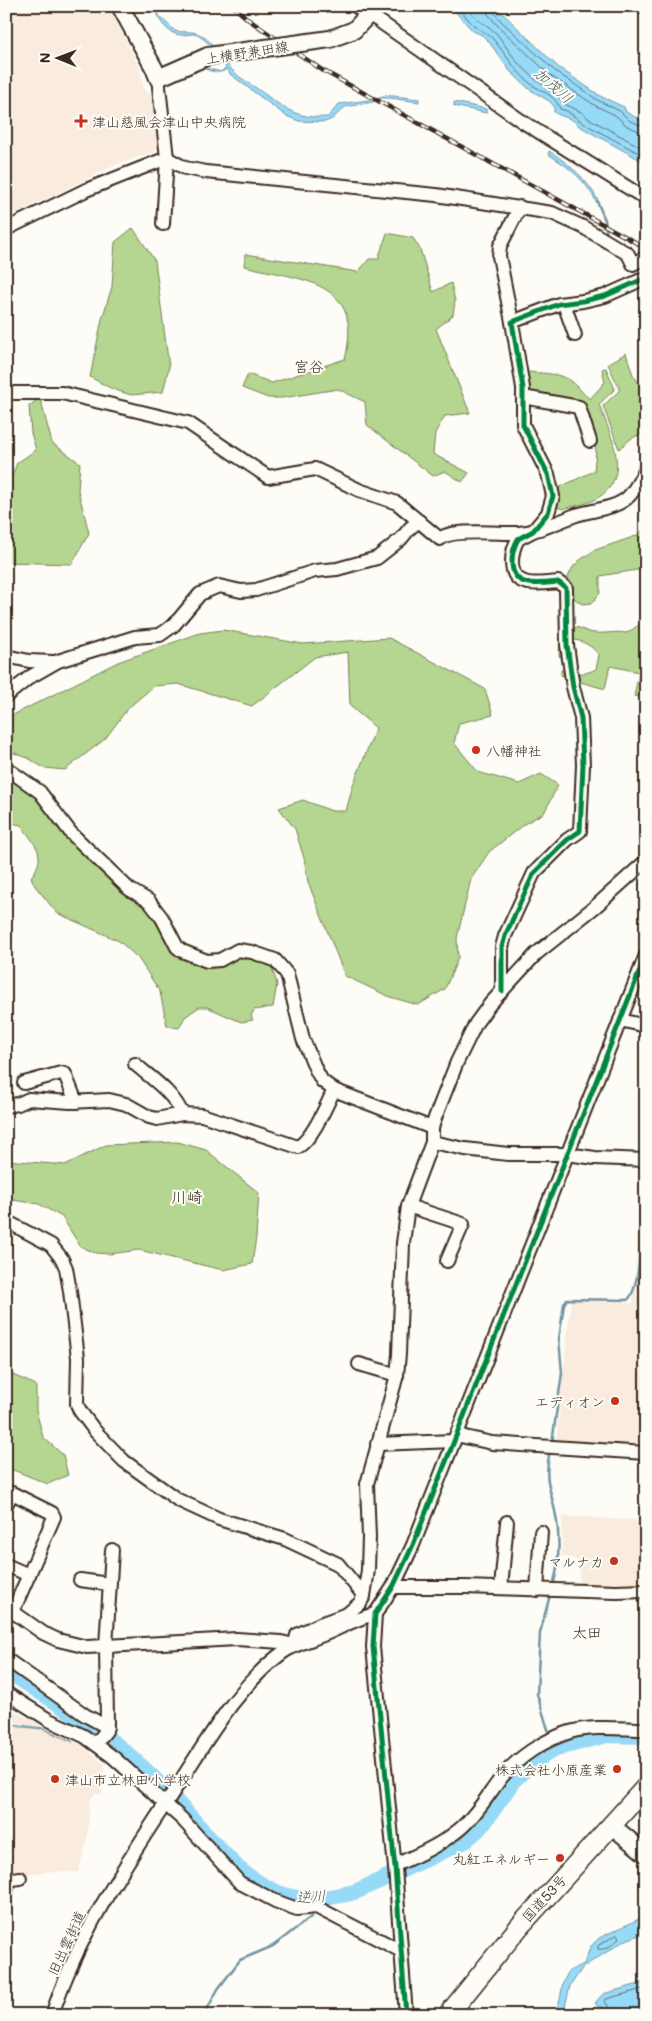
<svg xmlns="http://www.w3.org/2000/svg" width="652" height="2021" font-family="Mali,'Klee One',sans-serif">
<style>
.built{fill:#f9ebdd}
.green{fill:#b4d690;stroke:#788057}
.water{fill:#96daf8;stroke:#7294a1}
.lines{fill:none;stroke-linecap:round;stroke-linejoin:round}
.shore{stroke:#5f7075;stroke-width:1}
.stream{stroke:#7294a1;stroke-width:2.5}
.river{stroke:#96daf8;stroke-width:16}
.minor-casing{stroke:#3b2a1e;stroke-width:16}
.major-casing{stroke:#3b2a1e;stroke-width:20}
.highway-casing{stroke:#3b2a1e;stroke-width:22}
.minor{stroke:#fdfcf7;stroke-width:12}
.major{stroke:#fdfcf7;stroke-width:16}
.highway{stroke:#fdfcf7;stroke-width:19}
.rail-casing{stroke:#3b2a1e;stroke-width:4.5}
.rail{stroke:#fdfcf7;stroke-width:2.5;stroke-dasharray:8;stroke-linecap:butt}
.major-bridge-casing{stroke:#3b2a1e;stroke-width:20;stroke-linecap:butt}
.major-bridge{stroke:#fdfcf7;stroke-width:16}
.cycleway-casing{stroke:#fdfcf7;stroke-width:8}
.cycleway{stroke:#00873e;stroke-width:5}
.poi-dot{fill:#c8321e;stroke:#fdfcf7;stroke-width:2}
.labels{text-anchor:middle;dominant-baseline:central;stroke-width:4;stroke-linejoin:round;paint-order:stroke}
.street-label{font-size:14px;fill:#3b2a1e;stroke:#fdfcf7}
.poi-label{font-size:14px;fill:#3b2a1e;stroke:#fdfcf7;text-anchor:end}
.water-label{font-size:15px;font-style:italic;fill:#525654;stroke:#fdfcf7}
.neighbourhood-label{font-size:15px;fill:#3b2a1e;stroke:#fdfcf7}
.quarter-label{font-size:16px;fill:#3b2a1e;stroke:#fdfcf7}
</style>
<rect width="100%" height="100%" fill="#fdfcf7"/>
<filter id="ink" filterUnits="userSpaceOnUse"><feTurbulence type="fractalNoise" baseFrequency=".02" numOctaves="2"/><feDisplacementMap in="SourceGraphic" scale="10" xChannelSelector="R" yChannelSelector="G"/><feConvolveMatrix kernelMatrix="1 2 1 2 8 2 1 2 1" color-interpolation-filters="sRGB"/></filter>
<g filter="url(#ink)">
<g class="built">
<polygon points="6,6 109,6 139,67 144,88 151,96 158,146 154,152 117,164 6,218"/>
<polygon points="642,1187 646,1187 646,1449 556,1444 571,1300 633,1303"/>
<polygon points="562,1516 646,1521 646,1585 579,1586 580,1561 562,1556"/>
<polygon points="6,1701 16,1712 83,1746 105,1765 102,1794 95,1794 90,1799 87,1841 78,1872 44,1872 6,1876"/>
</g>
<g class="green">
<polygon points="133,228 155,261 169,367 163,392 131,395 112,389 90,377 102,319 112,287 115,242"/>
<path d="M387,233l26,5 7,11 13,43 18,-9 4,18 -2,14 -17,14 34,84 -25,3 -10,17 -2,21 36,19 -7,9 -17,-11 -12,5 -66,-51 -2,-23 -27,-13 -56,9h-14l-26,-10 6,-14 24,9 73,-24c20,-79 -44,-79 -101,-93l1,-12 113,18 11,-13h9z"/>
<polygon points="626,353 633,375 639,383 646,397 646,432 632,438 619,449 603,406 620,390 608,364"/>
<path d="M606,368l9,21 -16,15c10,28 34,72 0,93 -9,7 -26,9 -37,12l-5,-2 1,-19 36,-17 2,-21 -13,-47 -57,-9 -3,-19 4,-3c13,1 31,1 43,8 8,5 12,14 20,19l15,-17 -3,-13z"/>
<polygon points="40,398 52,443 80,463 78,490 89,533 72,564 6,562 6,477 12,476 17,463 36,450 31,433 29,406"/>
<polygon points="646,527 646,561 643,569 600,576 600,593 592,603 582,604 570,595 568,577 573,567 580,560 595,550 636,536"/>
<path d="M639,625l7,2v41l-7,29 -5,-1 5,-24 -29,-6 -5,23 -28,-8 -16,-6v-5c13,3 22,6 35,-1l3,-14c-7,-9 -17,-15 -27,-15l-9,18 -4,-2 1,-23c21,-11 16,-3 34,0 11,1 21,-2 33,0z"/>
<polygon points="223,630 303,644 389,638 485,689 493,715 459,723 454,743 478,772 519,784 541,774 558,785 544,813 524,824 489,852 471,879 457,938 458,958 445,989 418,1005 390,997 345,976 308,882 304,858 295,829 279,808 303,800 332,811 346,811 353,785 376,728 350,706 348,652 315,657 252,706 178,684 154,686 128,708 105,739 65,770 44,768 28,758 6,750 6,721 11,716 118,662 200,633"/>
<path d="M6,771l30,21 18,22 1,12 33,25 33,42 16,8 12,11 29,44 18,9 17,3 28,-13 11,2 20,11 5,16 -4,23 -19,3 -3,6 2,4 -12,2 -34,-15h-8l-14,10 -6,11 -12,-2 -7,-34 -22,-34 -19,-17 -62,-28 -22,-27 -4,-9c17,-22 4,-32 -10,-52l-15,-3z"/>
<polygon points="178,1142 206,1150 259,1193 256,1237 252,1264 223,1270 139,1250 110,1254 95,1253 80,1246 62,1217 39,1204 6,1199 6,1160 65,1165 106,1145"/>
<polygon points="6,1372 36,1385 36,1410 43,1437 63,1455 68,1475 48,1484 6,1467"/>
</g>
<g class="water">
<path d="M153,6h2l5,11 15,14c9,2 18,-1 26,4 15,9 21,26 33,37 7,7 17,12 25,18 25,18 37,29 69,27l11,-13 30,-4 17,-5 33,4v3l-29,-4h-9l-8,4 -28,5 -13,12 -7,3 -26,-1 -13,-5 -56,-42 -3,-5c-8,6 -16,2 -25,-1l-8,5 8,-6 19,5 5,-5c-8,-11 -16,-26 -29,-32 -4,-2 -10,0 -15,0 -15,0 -24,-16 -29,-29z"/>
<path d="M450,6h45l63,61 44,30 22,10 2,5 20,11v40l-67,-37c-6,-9 -17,-8 -25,-14v-6l-5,-5 -20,-12 -20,-19 -20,-28 -7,-7 -9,-4z"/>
<polygon points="454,102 486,109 486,113 454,106"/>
<path d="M549,151c22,14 38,28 50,51l-2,1c-12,-24 -27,-35 -49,-49z"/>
<polygon points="6,1701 13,1710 12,1724 43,1728 73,1742 43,1729 12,1726 6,1781 11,1710"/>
<polygon points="641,1918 646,1920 646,1937 639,1935 624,1941 583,1967 570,1986 563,2015 554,2015 560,2000 563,1982 569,1971 584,1964 590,1947 599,1938"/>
<polygon points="646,1982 646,2015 602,2015 604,2008 597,2006 595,2003 603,1994"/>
</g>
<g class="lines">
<g class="shore">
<path d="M457,6c6,6 11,15 18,20 6,5 13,7 19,14 13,16 20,30 37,44 11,8 25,11 29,25l7,2 16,12 63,34"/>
<polyline points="465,6 479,21 488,26 497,34 517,62 536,80 555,92 565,104 583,113 588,118 646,150"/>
<polyline points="486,6 488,14 497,25 551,76 596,106 615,115 627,126 646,134"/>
<polyline points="492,6 493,11 501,21 555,71 599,101 620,111 630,121 646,127"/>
<path d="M617,1935l2,4c-6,5 -14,12 -21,10v-3z"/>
<polyline points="608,2015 609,2007 605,2002 606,1999 646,1988"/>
</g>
<g class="stream">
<polyline points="597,201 605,220 607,236"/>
<path d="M552,1443l10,-70 -3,-34 5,-35 3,-5 60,1c16,-8 18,-114 19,-135"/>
<path d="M550,1450c-6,30 -1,34 5,61 5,21 5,54 -2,74"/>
<polyline points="550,1595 540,1633 537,1694 550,1736"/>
<polyline points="324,1905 337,1897"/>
<polyline points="6,1915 16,1883"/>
<polyline points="204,2015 218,1989 240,1960 273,1946 311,1917"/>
</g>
<path class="river" d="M6,1670c40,26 82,51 119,82 42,35 76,79 114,117 42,33 65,35 116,23l110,-51 17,-15 31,-45 18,-17 23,-15 53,-14 39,1"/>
<defs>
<g id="minor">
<polyline points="643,6 646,8"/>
<polyline points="369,14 523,122 646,199"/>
<polyline points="158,78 167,158 163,224"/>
<polyline points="167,158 185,168 206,172 436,195 552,213 583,227 628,254 633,264 646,257"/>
<polyline points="6,229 86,190 167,158"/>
<polyline points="564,304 575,335"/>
<polyline points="512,322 499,256 500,246 520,207"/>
<path d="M6,393h56l126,30 80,54 47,-8 44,21 38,13 43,36c11,-11 61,-5 78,-6 21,-1 39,-11 58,-18 16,-5 38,-6 51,-17 8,-7 13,-19 19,-29"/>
<polyline points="523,397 579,407 590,441"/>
<polyline points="6,656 29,661 53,662"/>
<polyline points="6,696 30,677 58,661 135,637 160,635 174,625 200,594 219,586 241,591 256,590 315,571 337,569 377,558 401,539 410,528 419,521"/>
<polyline points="6,768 40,792 71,833 129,889 149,901 162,918 177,947 182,951 207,961 220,960 238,950 252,952 275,960 287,974 303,1039 316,1070 322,1081 334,1090 432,1128"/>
<path d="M502,991v-44l3,-11 29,-63 33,-33 13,-9 3,-66 -2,-47 -8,-31 -6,-42 -1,-57 -8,-6c-20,2 -46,7 -46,-20 0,-9 2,-16 6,-23l15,-8 15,-18 5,-17 -5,-22 -25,-49v-37l-11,-66 47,-18 24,-3 22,-5 36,-16"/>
<polyline points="620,1020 646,1026"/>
<path d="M135,1064c16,14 39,29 47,50"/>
<polyline points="24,1083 61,1073 65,1074 76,1102"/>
<path d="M6,1106l12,-2 11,-5 41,3 39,-2 17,4 23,13 8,2 25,-5 20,1 96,32c15,-9 28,-41 36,-57"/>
<polyline points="432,1142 465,1149 508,1154 567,1154 595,1158 646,1160"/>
<polyline points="408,1206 463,1224 447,1261"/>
<polyline points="6,1221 51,1245 62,1259 66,1268 70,1291 78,1358 77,1404 80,1411 95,1431 124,1461 178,1500 219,1519 285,1539 338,1564 364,1596"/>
<polyline points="359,1364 397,1375"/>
<polyline points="456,1435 492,1443 646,1453"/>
<polyline points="377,1444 454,1441"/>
<polyline points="6,1505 12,1493 52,1513 54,1517 17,1602 11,1611"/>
<polyline points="6,1565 29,1575"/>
<polyline points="80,1580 109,1584"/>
<polyline points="393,1587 465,1587 616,1592 646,1591"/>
<polyline points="501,1588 507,1522"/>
<polyline points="537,1590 541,1532"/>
<polyline points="6,1607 43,1633 58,1640 87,1647 237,1639 281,1642 295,1645"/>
<polyline points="295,1645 297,1635 320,1624 347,1614 360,1603 364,1596 368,1570 369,1537 367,1484 397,1375 399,1354 403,1243 408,1206 432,1142 432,1128 435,1118 457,1062 476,1023 490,1004 536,954 596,906 646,861"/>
<polyline points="6,1659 85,1715 107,1727"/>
<polyline points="6,1693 49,1720 84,1736 113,1757 182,1819 240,1883 275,1901 297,1909 316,1907 401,1951"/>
<polyline points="96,1743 106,1731 107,1723 106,1646 112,1550"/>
<path d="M395,1865c23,-10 46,-20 66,-37 16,-14 27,-33 40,-50 17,-21 43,-38 69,-46 23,-7 52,-3 76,-3"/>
<polyline points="6,1880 20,1878"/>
<path d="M52,2015c28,-86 80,-160 129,-235 28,-43 58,-95 101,-127 12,-9 27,-12 41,-18 17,-7 34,-17 52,-21"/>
<polyline points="406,2015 395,1868 373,1647 375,1614 393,1587 413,1545 646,955"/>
</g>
<g id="major">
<polyline points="120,6 154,68 158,78 208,56"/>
<polyline points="330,39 354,30 369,14 359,6"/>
<polyline points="611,1825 646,1854"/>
</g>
<polyline id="highway" points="448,2015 519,1927 646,1787"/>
</defs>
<use href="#minor" class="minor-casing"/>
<use href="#major" class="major-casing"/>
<use href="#highway" class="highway-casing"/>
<use href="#minor" class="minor"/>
<use href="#major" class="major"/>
<use href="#highway" class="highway"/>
<defs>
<polyline id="rail" points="233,6 249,20 322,70 646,248"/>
</defs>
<use href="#rail" class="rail-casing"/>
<use href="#rail" class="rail"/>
<defs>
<polyline id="major-bridge" points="208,56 330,39"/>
</defs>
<use href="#major-bridge" class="major-bridge-casing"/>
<use href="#major-bridge" class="major-bridge"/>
<defs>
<g id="cycleway">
<path d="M502,991v-44l3,-11 29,-63 33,-33 13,-9 3,-66 -2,-47 -8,-31 -6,-42 -1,-57 -8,-6c-20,2 -46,7 -46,-20 0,-9 2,-16 6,-23l15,-8 15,-18 5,-17 -5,-22 -25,-49v-37l-11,-66 47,-18 24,-3 22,-5 36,-16"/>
<polyline points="406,2015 395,1868 373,1647 375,1614 393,1587 413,1545 646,955"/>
</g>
</defs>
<use href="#cycleway" class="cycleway-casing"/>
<use href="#cycleway" class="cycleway"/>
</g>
</g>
<g class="poi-dot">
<path d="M78.5 113.5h5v5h5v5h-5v5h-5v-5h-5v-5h5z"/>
<circle cx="476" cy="750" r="5"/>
<circle cx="615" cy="1401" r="5"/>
<circle cx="614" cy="1561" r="5"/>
<circle cx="617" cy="1769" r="5"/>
<circle cx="55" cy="1779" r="5"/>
<circle cx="560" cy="1858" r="5"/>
</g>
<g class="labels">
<g class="street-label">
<text transform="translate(247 52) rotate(-9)">上横野兼田線</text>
<text transform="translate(544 1898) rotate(-48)">国道53号</text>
<text transform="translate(66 1943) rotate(-65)">旧出雲街道</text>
</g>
<g class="poi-label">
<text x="92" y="121" text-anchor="start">津山慈風会津山中央病院</text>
<text x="486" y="750" text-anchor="start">八幡神社</text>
<text x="605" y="1401">エディオン</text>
<text x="604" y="1561">マルナカ</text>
<text x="607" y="1769">株式会社小原産業</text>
<text x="65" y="1779" text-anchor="start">津山市立林田小学校</text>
<text x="550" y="1858">丸紅エネルギー</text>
</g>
<g class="water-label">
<text transform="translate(554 85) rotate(41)">加茂川</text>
<text transform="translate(311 1896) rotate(-3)">逆川</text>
</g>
<g class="neighbourhood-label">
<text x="309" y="366">宮谷</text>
<text x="587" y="1632">太田</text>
</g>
<g class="quarter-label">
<text x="187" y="1196">川崎</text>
</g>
</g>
<rect width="652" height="2021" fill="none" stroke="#fdfcf7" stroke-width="25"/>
<rect x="12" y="12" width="627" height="1996" fill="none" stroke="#3b2a1e" stroke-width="2" filter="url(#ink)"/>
<g transform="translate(58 58) rotate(271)" stroke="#fdfcf7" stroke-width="4" paint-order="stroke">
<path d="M0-4L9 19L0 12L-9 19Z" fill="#3b2a1e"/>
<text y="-8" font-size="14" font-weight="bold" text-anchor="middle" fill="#3b2a1e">N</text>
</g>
</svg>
